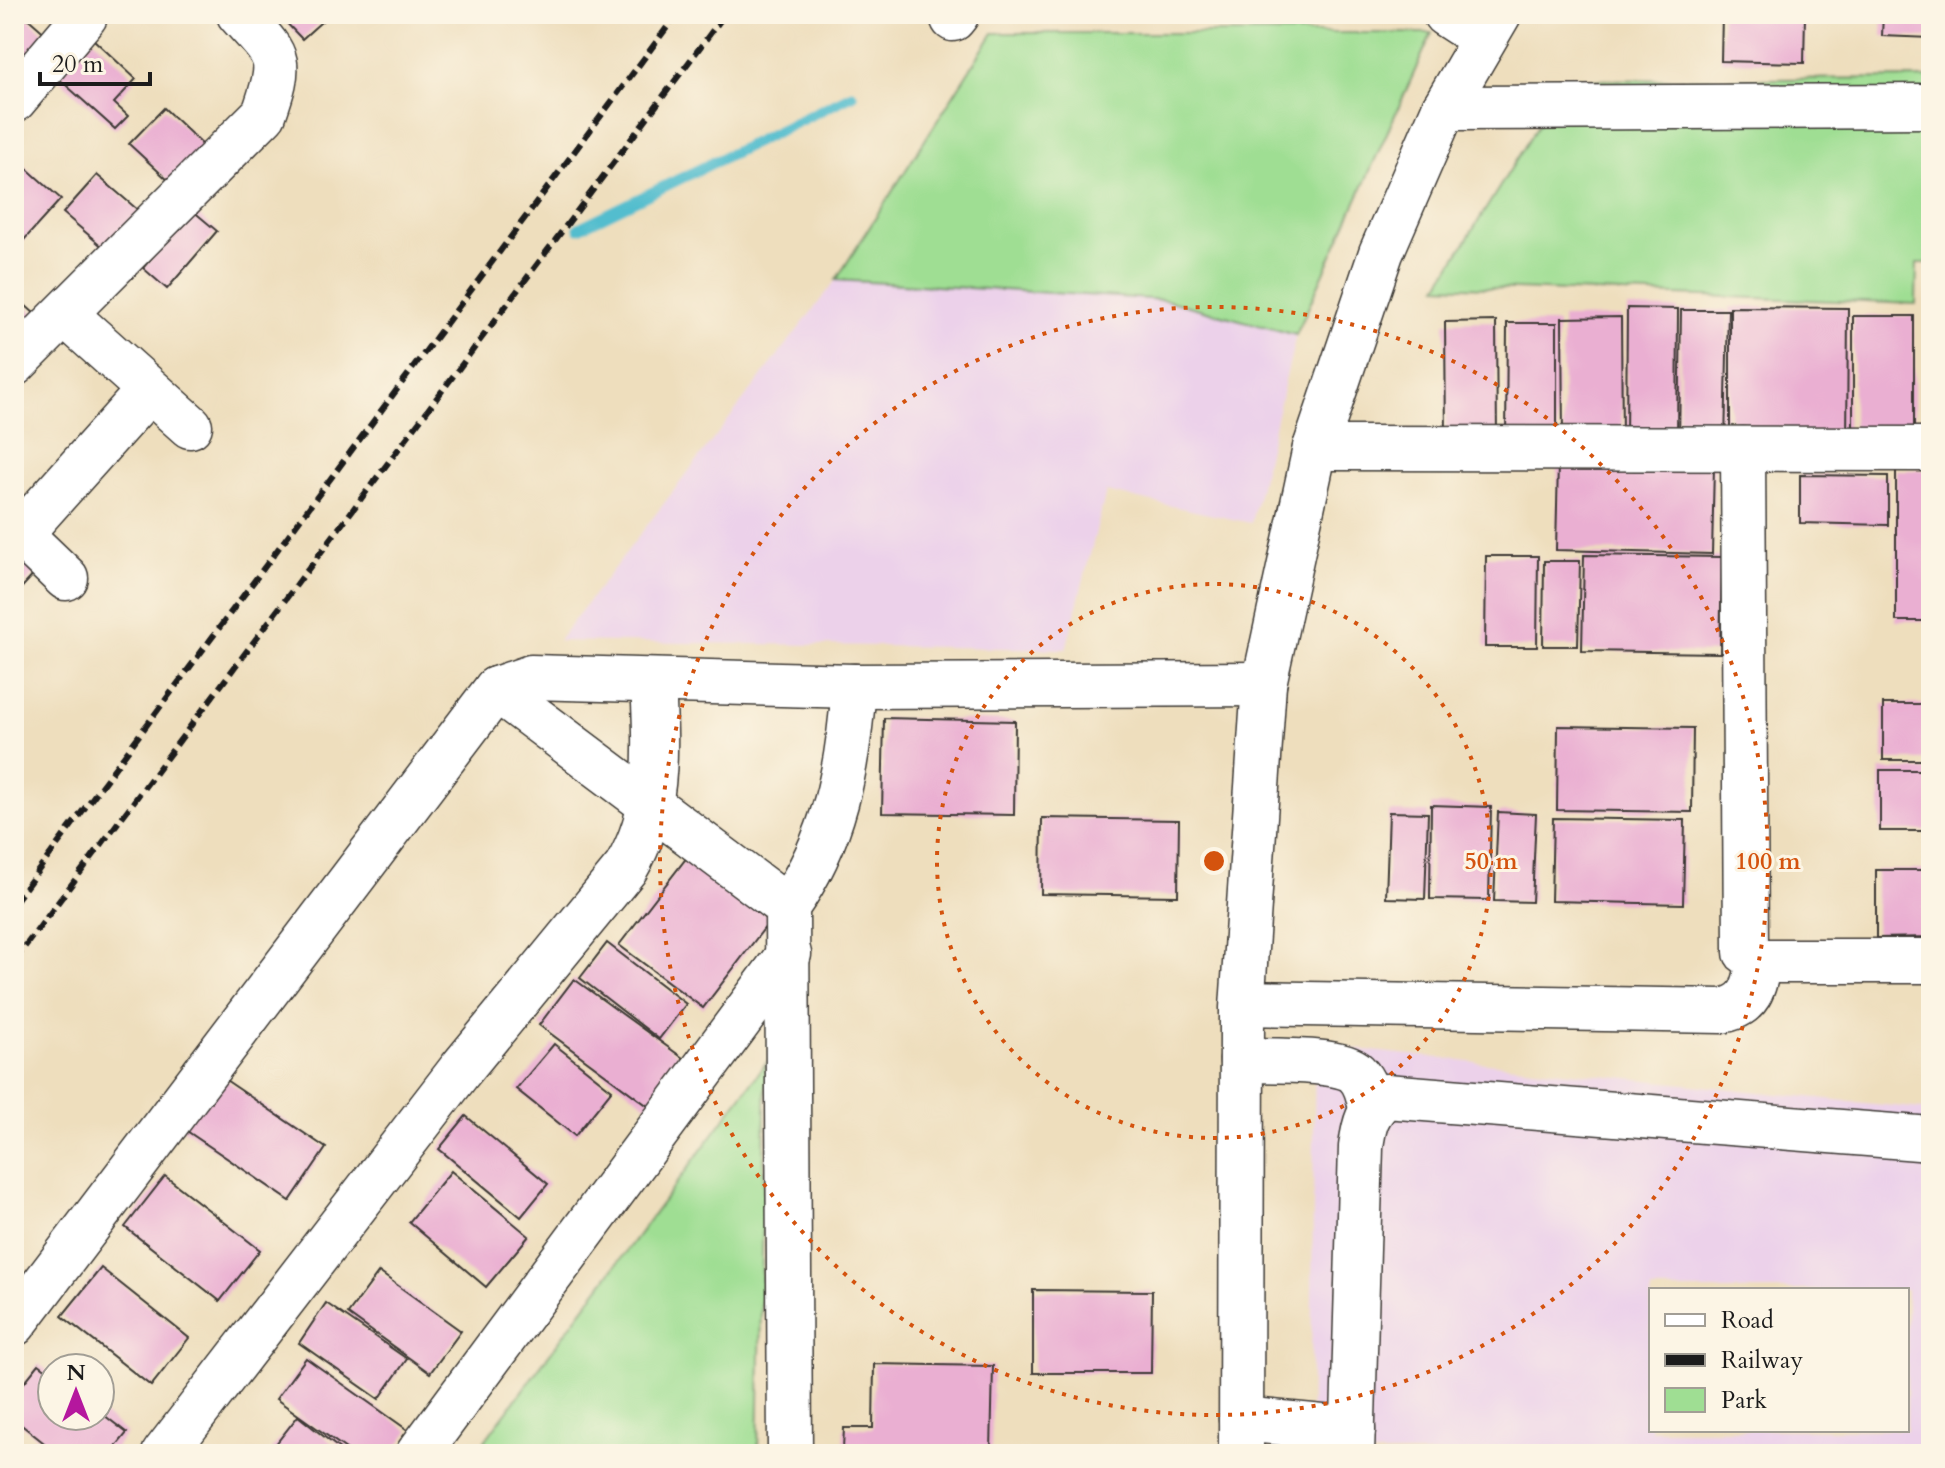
<svg xmlns="http://www.w3.org/2000/svg" width="1945" height="1468" font-family="Cardo,serif">
<style>
.built{fill:#ecd1ea;fill-rule:evenodd}
.green{fill:#9fde93;stroke:#5e7d58;stroke-width:2}
.lines{fill:none;stroke-linecap:round;stroke-linejoin:round}
.stream{stroke:#52bdce;stroke-width:11}
.building{fill:#eaafd2}
.minor-casing{stroke:#3c3934;stroke-width:47}
.minor{stroke:#fff;stroke-width:44}
.rail{stroke:#1c1c1c;stroke-width:6;stroke-dasharray:12 6;stroke-linecap:butt}
.ring{fill:none;stroke:#d4530e;stroke-width:4;stroke-dasharray:4 8}
.centre{fill:#d4530e;stroke:#fcf5e5;stroke-width:4}
.ring-label{font-size:24px;text-anchor:middle;font-weight:bold;fill:#d4530e;stroke:#fcf5e5;stroke-width:6;stroke-linejoin:round;paint-order:stroke}
</style>
<rect width="100%" height="100%" fill="#fcf5e5"/>
<filter id="ink" filterUnits="userSpaceOnUse"><feTurbulence type="fractalNoise" baseFrequency=".0125" numOctaves="2"/><feDisplacementMap in="SourceGraphic" scale="16" xChannelSelector="R" yChannelSelector="G"/><feConvolveMatrix kernelMatrix="1 2 1 2 8 2 1 2 1" color-interpolation-filters="sRGB"/></filter>
<filter id="wash" filterUnits="userSpaceOnUse"><feTurbulence type="fractalNoise" baseFrequency=".006" numOctaves="4" result="noise"/><feDisplacementMap in="SourceGraphic" scale="32" xChannelSelector="R" yChannelSelector="G"/><feGaussianBlur stdDeviation="1.8" result="paint"/><feColorMatrix in="noise" values="0 0 0 0 0 0 0 0 0 0 0 0 0 0 0 0 0 1.4 0 .05"/><feComposite in="paint" operator="in"/></filter>
<g filter="url(#wash)">
<rect width="100%" height="100%" fill="#eedebd"/>
<g class="built">
<polygon points="836,280 1166,300 1296,335 1251,523 1106,492 1066,649 558,641"/>
<path d="M1315,1045l616,65v344h-621zM1651,1290h256v140h-256z"/>
</g>
<g class="green">
<polygon points="993,33 1432,33 1296,335 1166,300 836,280"/>
<polygon points="1931,78 1931,263 1917,263 1916,304 1438,286 1566,80"/>
<polygon points="766,1063 758,1454 475,1454"/>
</g>
<g class="lines">
<polyline class="stream" points="579,228 852,95"/>
</g>
<g id="blocks">
<g class="building">
<polygon points="14,14 23,14 48,36 24,62 14,53"/>
<polygon points="278,14 330,14 302,39"/>
<polygon points="1722,14 1805,14 1804,63 1721,61"/>
<polygon points="1883,14 1931,14 1931,38 1882,36"/>
<polygon points="93,39 136,79 114,103 128,116 115,129 58,78"/>
<polygon points="164,108 204,146 170,182 129,144"/>
<polygon points="14,157 61,199 14,251"/>
<polygon points="97,175 145,216 111,254 63,213"/>
<polygon points="192,210 217,231 167,289 143,268"/>
<polygon points="14,295 46,324 28,342 14,329"/>
<polygon points="1730,307 1848,308 1847,445 1730,444"/>
<polygon points="1627,308 1678,309 1677,442 1626,442"/>
<polygon points="1681,310 1728,310 1725,443 1679,442"/>
<rect x="1853" y="316" width="61" height="129"/>
<polygon points="1621,317 1622,441 1563,441 1562,318"/>
<polygon points="1496,321 1497,440 1446,441 1445,322"/>
<polygon points="1507,323 1557,323 1557,441 1506,441"/>
<polygon points="1558,463 1714,466 1712,554 1556,550"/>
<rect x="1896" y="470" width="35" height="151"/>
<polygon points="1800,475 1888,476 1888,525 1800,523"/>
<polygon points="14,551 37,571 14,596"/>
<polygon points="1584,555 1722,557 1720,653 1582,651"/>
<polygon points="1486,556 1538,556 1537,647 1485,647"/>
<polygon points="1544,561 1580,561 1578,646 1543,646"/>
<rect x="1883" y="704" width="48" height="56"/>
<polygon points="884,718 1015,721 1014,815 882,813"/>
<polygon points="1558,726 1693,728 1692,812 1557,810"/>
<rect x="1880" y="770" width="51" height="61"/>
<polygon points="1431,805 1491,807 1489,900 1430,899"/>
<polygon points="1389,812 1428,813 1425,899 1386,898"/>
<polygon points="1498,812 1536,814 1532,902 1494,901"/>
<polygon points="1042,818 1179,820 1178,896 1041,894"/>
<polygon points="1553,818 1685,820 1683,904 1551,901"/>
<polygon points="688,856 772,918 703,1008 619,945"/>
<polygon points="1876,870 1931,870 1931,937 1876,938"/>
<polygon points="607,943 686,1004 659,1039 580,978"/>
<polygon points="574,979 687,1061 652,1109 539,1025"/>
<polygon points="554,1044 612,1090 575,1136 516,1089"/>
<polygon points="217,1074 326,1148 290,1201 181,1127"/>
<polygon points="466,1116 548,1184 521,1217 439,1149"/>
<polygon points="451,1171 529,1236 486,1287 409,1222"/>
<polygon points="165,1176 260,1250 220,1301 125,1227"/>
<polygon points="101,1268 189,1338 151,1386 62,1316"/>
<polygon points="379,1272 461,1331 430,1373 348,1314"/>
<polygon points="1033,1290 1152,1291 1151,1373 1033,1373"/>
<polygon points="326,1303 407,1359 379,1399 299,1343"/>
<polygon points="306,1358 409,1431 392,1454 353,1454 276,1399"/>
<polygon points="39,1364 52,1374 52,1416 100,1416 100,1412 127,1433 110,1454 58,1454 14,1419 14,1395"/>
<polygon points="874,1364 993,1366 991,1451 843,1449 844,1428 873,1428"/>
<polygon points="298,1416 346,1454 268,1454"/>
</g>
</g>
</g>
<g filter="url(#ink)">
<use href="#blocks" fill-opacity="0" stroke="#3c3934" stroke-width="2"/>
<g class="lines">
<defs>
<g id="minor">
<polyline points="1445,14 1482,38"/>
<polyline points="953,19 957,14"/>
<polyline points="14,100 85,16"/>
<polyline points="1444,108 1931,106"/>
<polyline points="66,315 190,426"/>
<path d="M14,364l250,-250c20,-57 15,-56 -25,-100"/>
<polyline points="1315,448 1931,449"/>
<polyline points="1743,449 1746,952 1759,961 1931,961"/>
<polyline points="14,528 66,578"/>
<polyline points="20,534 149,390"/>
<polyline points="496,689 787,907"/>
<path d="M1243,1003l479,8c29,-6 32,-23 37,-50"/>
<path d="M1242,1060c24,1 99,-2 114,13 10,10 12,22 15,35"/>
<polyline points="14,1324 496,689 531,677 854,686 1264,684"/>
<polyline points="1241,1419 1353,1430"/>
<path d="M164,1454l297,-385 165,-201c35,-60 30,-120 27,-187"/>
<polyline points="418,1454 789,954"/>
<path d="M790,1454l-3,-547c48,-67 61,-140 67,-221"/>
<polyline points="1241,1454 1242,1008 1264,684 1315,448 1381,253 1444,108 1499,14"/>
<path d="M1352,1454l9,-307c3,-23 6,-36 25,-51l545,43"/>
</g>
</defs>
<use href="#minor" class="minor-casing"/>
<use href="#minor" class="minor"/>
<g class="rail">
<polyline points="14,903 677,14"/>
<polyline points="14,961 725,14"/>
</g>
</g>
</g>
<g class="ring">
<circle cx="1214" cy="861" r="277"/>
<circle cx="1214" cy="861" r="554"/>
</g>
<circle cx="1214" cy="861" r="12" class="centre"/>
<g class="ring-label">
<text x="1491" y="869">50 m</text>
<text x="1768" y="869">100 m</text>
</g>
<rect width="1945" height="1468" fill="none" stroke="#fcf5e5" stroke-width="48"/>
<rect x="1649" y="1288" width="260" height="144" fill="#fcf5e5" stroke="#a29e95" stroke-width="2"/>
<rect x="1665" y="1314" width="40" height="12" fill="#ffffff" stroke="#a29e95" stroke-width="2"/>
<text x="1721" y="1328" font-size="24" fill="#1c1c1c">Road</text>
<rect x="1665" y="1354" width="40" height="12" fill="#1c1c1c" stroke="#a29e95" stroke-width="2"/>
<text x="1721" y="1368" font-size="24" fill="#1c1c1c">Railway</text>
<rect x="1665" y="1388" width="40" height="24" fill="#9fde93" stroke="#a29e95" stroke-width="2"/>
<text x="1721" y="1408" font-size="24" fill="#1c1c1c">Park</text>
<g transform="translate(76 1392)"><circle r="38" fill="#fcf5e5" stroke="#a29e95" stroke-width="2"/>
<path d="M0-6L14 30L0 20L-14 30Z" fill="#b5179e"/>
<text y="-12" font-size="22" font-weight="bold" text-anchor="middle" fill="#1c1c1c">N</text>
</g>
<path d="M40 72v12h110v-12" fill="none" stroke="#1c1c1c" stroke-width="4"/>
<text x="52" y="72" font-size="24" fill="#1c1c1c" stroke="#fcf5e5" stroke-width="6" paint-order="stroke">20 m</text>
</svg>
